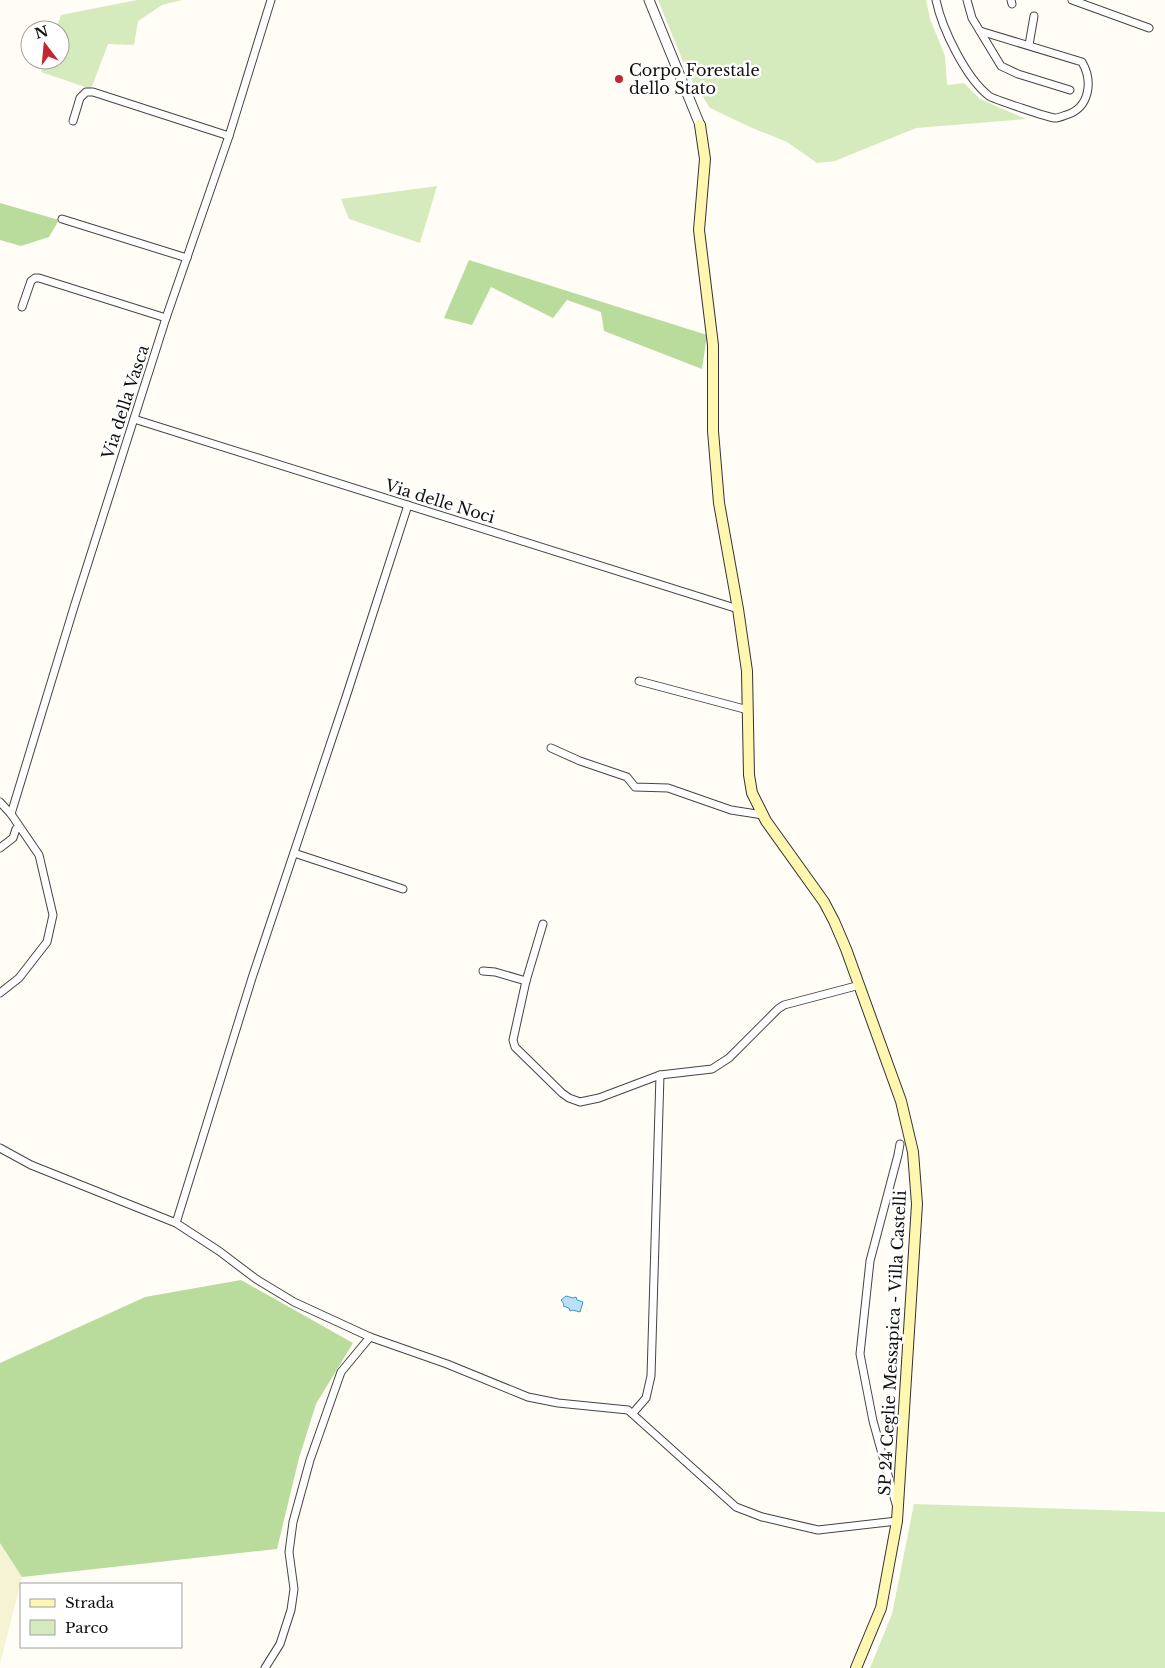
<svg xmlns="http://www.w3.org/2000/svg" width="1165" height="1668" font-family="'Libre Baskerville',serif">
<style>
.farmland{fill:#f6f3d4}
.green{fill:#d5ebbd}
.forest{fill:#b9dc9c}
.water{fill:#b9e0f7;stroke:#3f96cf}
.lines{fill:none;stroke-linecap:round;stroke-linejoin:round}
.minor-casing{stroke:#444;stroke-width:9}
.tertiary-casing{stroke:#444;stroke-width:11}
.secondary-casing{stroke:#333;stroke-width:12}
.minor{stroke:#fff;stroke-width:7}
.tertiary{stroke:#fff;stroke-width:9}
.secondary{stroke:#fff6b0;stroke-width:10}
.poi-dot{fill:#c4262e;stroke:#fff;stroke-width:2}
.labels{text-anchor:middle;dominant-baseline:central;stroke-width:5;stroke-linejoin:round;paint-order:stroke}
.poi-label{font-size:16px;fill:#111;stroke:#fff;text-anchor:start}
.street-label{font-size:16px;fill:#111;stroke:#fff}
</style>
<rect width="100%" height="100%" fill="#fffdf5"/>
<polygon class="farmland" points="0,1543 22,1577 0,1664"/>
<g class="green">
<polygon points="137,0 182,0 162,5 138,21 134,45 108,44 91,89 41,72 45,60 60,60 60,30 56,30 61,15"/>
<polygon points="658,0 926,0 930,19 945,56 947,85 964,83 980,99 1026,119 916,128 835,161 817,163 787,142 750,127 710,108 689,76"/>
<polygon points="437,186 420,243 349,219 341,199"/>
<polygon points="914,1504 1165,1512 1165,1668 870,1668 892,1614"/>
</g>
<g class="forest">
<polygon points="0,203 59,220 49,237 21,246 0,240"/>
<polygon points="469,260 707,335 702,369 604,331 601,312 567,300 553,318 491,287 472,325 444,318"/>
<polygon points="241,1280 353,1343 316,1404 299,1458 277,1549 22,1577 0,1543 0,1363 145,1297"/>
</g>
<polygon class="water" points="566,1296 573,1298 576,1297 577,1300 583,1302 580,1312 573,1310 570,1311 569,1308 563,1306 564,1304 561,1300"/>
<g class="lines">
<defs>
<g id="minor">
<path d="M936,0c6,29 30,78 53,96 4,3 61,22 66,22 3,0 8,-2 11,-3 24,-7 27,-34 16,-53l-102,-31"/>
<polyline points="967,0 972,18 1001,66 1018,74 1070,90"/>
<polyline points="1011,0 1012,4"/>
<polyline points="1072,0 1149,28"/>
<polyline points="1029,45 1034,16"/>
<polyline points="73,121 80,98 86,92 93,92 229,136"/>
<polyline points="62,219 187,258"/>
<polyline points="22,307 31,281 35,278 39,278 166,318"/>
<polyline points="134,419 738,609"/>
<polyline points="639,681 748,710"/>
<polyline points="551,748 580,761 627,777 635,787 668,788 731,810 763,815"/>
<polyline points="0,802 11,814 39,855 53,915 47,942 19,978 0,993"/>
<polyline points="11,814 74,607 166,318 229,136 271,0"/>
<polyline points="0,848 13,838 16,829 20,828"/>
<polyline points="294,853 403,889"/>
<polyline points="543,924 526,981 513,1040 515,1047 562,1093 569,1098 580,1102 599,1098 660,1075 712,1069 729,1058 778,1009 784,1005 860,985"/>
<polyline points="483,971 495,972 526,981"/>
<polyline points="0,1148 31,1165 176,1223 219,1251 256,1279 294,1302 370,1337 447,1364 528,1397 558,1403 628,1410 736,1507 762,1517 818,1530 897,1521"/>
<polyline points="176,1223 252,978 346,697 408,505"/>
<polyline points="633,1413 646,1398 651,1376 660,1075"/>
<polyline points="896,1504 873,1421 860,1354 870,1261 898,1155 900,1144"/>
<polyline points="265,1668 280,1644 291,1610 294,1589 289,1552 293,1522 310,1460 341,1372 370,1337"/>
</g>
<polyline id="tertiary" points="649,0 700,125"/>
<polyline id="secondary" points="700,125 705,159 699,230 713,345 713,431 719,503 738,609 747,671 749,775 752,793 766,821 824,902 834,921 846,949 901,1101 913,1152 917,1204 897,1521 881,1608 856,1668"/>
</defs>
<use href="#minor" class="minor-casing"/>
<use href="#tertiary" class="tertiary-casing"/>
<use href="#secondary" class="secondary-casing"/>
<use href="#minor" class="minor"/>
<use href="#tertiary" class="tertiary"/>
<use href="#secondary" class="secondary"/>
</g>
<circle class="poi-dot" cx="619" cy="79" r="5"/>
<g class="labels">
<g class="poi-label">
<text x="629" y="70">Corpo Forestale<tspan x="629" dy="18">dello Stato</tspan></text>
</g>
<g class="street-label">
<text transform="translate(125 402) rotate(-72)">Via della Vasca</text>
<text transform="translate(440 501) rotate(17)">Via delle Noci</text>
<text transform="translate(892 1343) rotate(-87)">SP 24 Ceglie Messapica - Villa Castelli</text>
</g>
</g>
<rect x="20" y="1583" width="162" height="65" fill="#ffffff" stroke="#a0a0a0"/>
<rect x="30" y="1599" width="25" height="8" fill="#fff6b0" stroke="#a0a0a0"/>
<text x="65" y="1608" font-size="15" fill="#111111">Strada</text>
<rect x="30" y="1620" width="25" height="15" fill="#d5ebbd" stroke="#a0a0a0"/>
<text x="65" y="1633" font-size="15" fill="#111111">Parco</text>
<g transform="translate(45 45) rotate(344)"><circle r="24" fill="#ffffff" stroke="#a0a0a0"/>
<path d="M0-4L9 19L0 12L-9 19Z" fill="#c4262e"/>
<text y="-8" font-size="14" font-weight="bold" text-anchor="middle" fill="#111111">N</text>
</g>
</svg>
